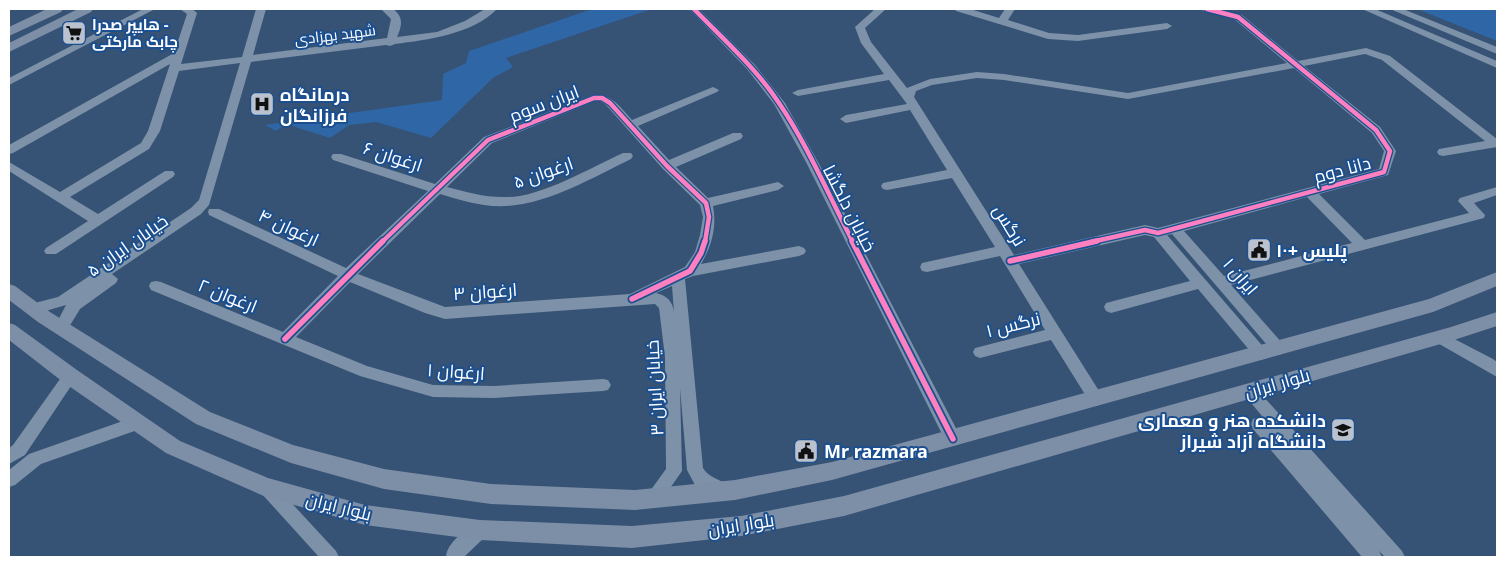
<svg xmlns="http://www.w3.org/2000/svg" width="1506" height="566" font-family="'Noto Sans',Cairo,sans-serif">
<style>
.green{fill:#2f66a5}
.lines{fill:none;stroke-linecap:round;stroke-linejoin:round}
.minor{fill:#7d92a8;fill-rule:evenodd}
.major{fill:#7d8ea7;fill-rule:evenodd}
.cycleway-far1-casing{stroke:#1b4f8f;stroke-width:7}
.cycleway-casing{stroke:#1b4f8f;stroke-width:9}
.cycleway-far1{stroke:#ff80c0;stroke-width:4.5}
.cycleway{stroke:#ff80c0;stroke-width:5.5}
.labels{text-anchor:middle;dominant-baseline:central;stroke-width:4;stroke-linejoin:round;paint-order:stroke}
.far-poi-label{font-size:15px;font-weight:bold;fill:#fff;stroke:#1b4f8f;text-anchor:start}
.far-street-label{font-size:15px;fill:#fff;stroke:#1b4f8f}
.poi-label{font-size:18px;font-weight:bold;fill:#fff;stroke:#1b4f8f;text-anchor:start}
.street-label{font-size:18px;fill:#fff;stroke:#1b4f8f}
</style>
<rect width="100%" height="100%" fill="#365274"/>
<g class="green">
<polygon points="592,9 652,9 506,58 513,67 493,78 431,138 376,122 349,125 330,138 286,124 276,131 265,125 442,100 443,74 466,63 469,51"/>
<polygon points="1417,9 1497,9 1497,41"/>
</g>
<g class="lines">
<g class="minor">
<polygon points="143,9 155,9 9,85 9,78"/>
<path d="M180,9h12l5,4 -16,51 61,-7 14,-48h10l-13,46 134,-17 4,-19 -10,-10h12c11,8 9,17 4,28l40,-5 28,-11 20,-12h12c-24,25 -70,31 -102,35l-5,2 -4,-1 -135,17 -42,143 -8,9 -89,60 6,5 -2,4 -36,26 -14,23 -5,2 -5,-2 -2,-4 12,-23 -34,10 -5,-2 -2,-4 2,-4 31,-8 133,-89 8,-8 41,-137 -61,8 -19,60 -11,18 -79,48 28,17 67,-43h8l2,3 -2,3 -117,77h-10l-2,-3 2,-3 42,-27 -79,-50v-9l51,30 81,-49 7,-12 22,-67 -157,89 -4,1v-9l165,-92 13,-39z"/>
<polygon points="689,9 699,9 755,65 785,103 818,162 959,434 961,439 959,444 953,446 947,444 806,162 774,104 747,69"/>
<path d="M875,9h11l-21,19 6,14 36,46 23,-9 47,-7 27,2 124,19 159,-30 -53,-44 -31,-8 -1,-2h16l24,6 56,46 68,-13 24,8 107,83v8l-54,9 -4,-1 -2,-3 2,-3 46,-8 -103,-81 -17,-6 -61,12 76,61 16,24 -8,24 -69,19 46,46 104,-27 -11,-12 2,-3 37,-11v8l-23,8 11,12 -1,3 -253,67 53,60 2,4 -2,4 -5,2 -5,-2 -102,-119 -5,1 99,115 2,4 -2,4 -5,2 -5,-2 -58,-69 -87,24 -5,-2 -2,-4 2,-4 84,-22 -36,-44 -9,-2 -126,29 82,130 3,5 -3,5 -5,2 -5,-2 -40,-64 -71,18 -5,-2 -2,-4 2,-4 70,-18 -45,-74 -73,16 -5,-1 -2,-4 2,-4 73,-16 -43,-69 -65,12 -4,-1 -2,-3 2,-3 64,-13 -37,-60 -64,13 -6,-4 6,-4 61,-11 -18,-24 -91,16 -6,-3 6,-3 86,-16 -23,-31 -6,-16zM1294,68l78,65 12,18 -5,18 -221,59 -13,-3 -131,30 -100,-158 2,-6 16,-6 45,-7 27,2 124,19zM1307,197l45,46 -128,33 -40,-45z"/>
<polygon points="955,9 970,9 999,18 1005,9 1015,9 1008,20 1049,33 1078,35 1167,23 1172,26 1167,29 1078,41 1048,39 956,11"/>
<polygon points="1362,9 1375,9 1497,61 1497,68"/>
<polygon points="1390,9 1403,9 1497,47 1497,54"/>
<path d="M713,87l6,3 -2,2 -79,34 31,34 64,-27h8l2,3 -2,3 -65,28 32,31 70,-16 6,4 -6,4 -65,16c4,20 -1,40 -12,58l98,-18 5,2 2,3 -2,3 -5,2 -106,20 -8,3 18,189c7,12 23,11 28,23l-2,5 -6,3 -28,-14 -8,-15 -7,-82 2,83 -23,33 -6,2 -6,-2 -2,-6 21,-29 -1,-112 -6,-49 -4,-4 -210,15 -20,-6 -75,-31 -54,55 71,29 66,19 61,1 109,-7 5,1 3,5 -3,5 -5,1 -109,7 -61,-1 -73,-21 -209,-86 -2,-4 2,-4 5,-1 5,1 122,50 55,-56 -129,-61 -1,-3 1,-3h10l127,59 82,-77 -95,-31 -2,-3 2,-3h8l94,30 49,-47 106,-41c20,-5 30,11 42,24zM595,101h5l6,4 57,64 37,36 3,12 -3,18 -5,17 -10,15 -55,27 -185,13 -87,-33 82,-80c14,4 29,9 44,11 51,8 103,-25 147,-46l2,-3 -2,-3h-8c-31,14 -82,44 -115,44 -22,1 -41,-5 -61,-10l45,-44zM672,286l2,27c-1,-11 -6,-17 -18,-20z"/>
<polygon points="1439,331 1493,359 1497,362 1497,377 1434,341 1432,337 1434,333"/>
<polygon points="70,370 75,372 78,376 75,380 25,455 9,464 9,448 13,445 65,372"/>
<polygon points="1249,385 1254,386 1402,551 1405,557 1385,557 1379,551 1382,557 1362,557 1253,429 1251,424 1253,419 1262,416 1241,391 1244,386"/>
<polygon points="137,416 143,418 145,423 143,428 41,464 15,485 9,487 9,470 29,454"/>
<polygon points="267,480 273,483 336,551 339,557 319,557 261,493 259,488 261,483"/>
<path d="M480,522l6,2 3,6 -3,6 -22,21h-18c0,-14 22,-30 34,-35z"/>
</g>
<g class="major">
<polygon points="47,9 63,9 61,12 9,36 9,27"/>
<polygon points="78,9 93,9 91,12 9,52 9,43"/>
<polygon points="1497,272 1497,286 1433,312 832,480 735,500 635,510 491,504 384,489 291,463 196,424 38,322 9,300 9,284 15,286 50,312 210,412 293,445 384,469 491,484 635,490 735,480 832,462 1429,299"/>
<polygon points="1497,312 1497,326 1451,341 844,516 741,536 632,548 480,540 365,525 266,497 166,453 63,382 9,340 9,323 15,325 77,370 180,441 268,478 365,505 480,520 632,526 741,516 844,496 1451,327"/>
</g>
<defs>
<g id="cycleway-far1">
<path d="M694,9c29,30 62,59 85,94 29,43 50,93 74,139"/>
<polyline points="382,242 488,140 594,98 602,98 610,103 667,166 706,203 709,217 705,242"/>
<polyline points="1091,242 1145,230 1158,233 1384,172 1390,151 1376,130 1238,17 1207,9"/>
</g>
<g id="cycleway">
<polyline points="852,241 953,439"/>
<polyline points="1010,261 1097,241"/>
<polyline points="632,299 690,271 701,253 705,241"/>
<polyline points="285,339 383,241"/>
</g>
</defs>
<use href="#cycleway-far1" class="cycleway-far1-casing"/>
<use href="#cycleway" class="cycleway-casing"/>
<use href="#cycleway-far1" class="cycleway-far1"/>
<use href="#cycleway" class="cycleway"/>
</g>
<defs>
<symbol id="supermarket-square" viewBox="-11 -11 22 22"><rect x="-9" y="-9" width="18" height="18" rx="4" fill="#b9c2ce" stroke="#1b4f8f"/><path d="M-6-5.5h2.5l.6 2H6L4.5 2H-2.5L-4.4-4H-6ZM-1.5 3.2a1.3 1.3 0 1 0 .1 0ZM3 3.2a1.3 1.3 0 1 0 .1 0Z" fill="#111"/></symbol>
<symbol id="hospital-square" viewBox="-11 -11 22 22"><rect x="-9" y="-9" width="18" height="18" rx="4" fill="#b9c2ce" stroke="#1b4f8f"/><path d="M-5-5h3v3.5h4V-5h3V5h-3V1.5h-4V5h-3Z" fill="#111"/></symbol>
<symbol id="civic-square" viewBox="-11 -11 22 22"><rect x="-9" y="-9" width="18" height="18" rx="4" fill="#b9c2ce" stroke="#1b4f8f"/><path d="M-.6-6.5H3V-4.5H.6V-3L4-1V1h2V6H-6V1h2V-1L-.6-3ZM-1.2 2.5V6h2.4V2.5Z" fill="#111"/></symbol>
<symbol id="university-square" viewBox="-11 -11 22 22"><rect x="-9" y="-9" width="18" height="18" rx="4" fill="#b9c2ce" stroke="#1b4f8f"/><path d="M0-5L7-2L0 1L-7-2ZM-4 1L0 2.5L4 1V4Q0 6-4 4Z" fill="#111"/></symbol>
</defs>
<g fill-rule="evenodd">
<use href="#supermarket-square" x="60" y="19" width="28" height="28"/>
<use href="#hospital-square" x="248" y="90" width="28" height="28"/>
<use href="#civic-square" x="1245" y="236" width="28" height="28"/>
<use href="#university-square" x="1329" y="416" width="28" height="28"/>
<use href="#civic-square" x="792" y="437" width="28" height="28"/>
</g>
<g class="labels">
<g class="far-poi-label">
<text x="92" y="24">هایپر صدرا -<tspan x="92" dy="17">چابک مارکتی</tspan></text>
</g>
<g class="far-street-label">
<text transform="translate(335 34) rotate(-7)">شهید بهزادی</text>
</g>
<g class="poi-label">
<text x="280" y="94">درمانگاه<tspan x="280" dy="21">فرزانگان</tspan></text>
<text x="1276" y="250">پلیس +۱۰</text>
<text x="1326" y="420" text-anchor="end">دانشکده هنر و معماری<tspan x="1326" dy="21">دانشگاه آزاد شیراز</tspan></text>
<text x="824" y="451">Mr razmara</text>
</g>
<g class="street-label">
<text transform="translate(544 103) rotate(-21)">ایران سوم</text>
<text transform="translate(393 156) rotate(18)">ارغوان ۶</text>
<text transform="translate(1342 169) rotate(-15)">دانا دوم</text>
<text transform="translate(543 172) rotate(-19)">ارغوان ۵</text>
<text transform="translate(850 208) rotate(63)">خیابان دلگشا</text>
<text transform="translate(1010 225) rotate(58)">نرگس</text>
<text transform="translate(289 227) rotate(25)">ارغوان ۴</text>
<text transform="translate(127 245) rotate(-35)">خیابان ایران ۵</text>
<text transform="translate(1241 276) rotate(49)">ایران ۱</text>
<text transform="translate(485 291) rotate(-4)">ارغوان ۳</text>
<text transform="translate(228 295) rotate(22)">ارغوان ۲</text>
<text transform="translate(1013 324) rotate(-14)">نرگس ۱</text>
<text transform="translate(456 371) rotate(4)">ارغوان ۱</text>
<text transform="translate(1277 383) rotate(-16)">بلوار ایران</text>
<text transform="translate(654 388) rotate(-93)">خیابان ایران ۳</text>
<text transform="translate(339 506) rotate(14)">بلوار ایران</text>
<text transform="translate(741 524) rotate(-9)">بلوار ایران</text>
</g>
</g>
<rect width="1506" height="566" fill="none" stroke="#ffffff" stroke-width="20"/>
</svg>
